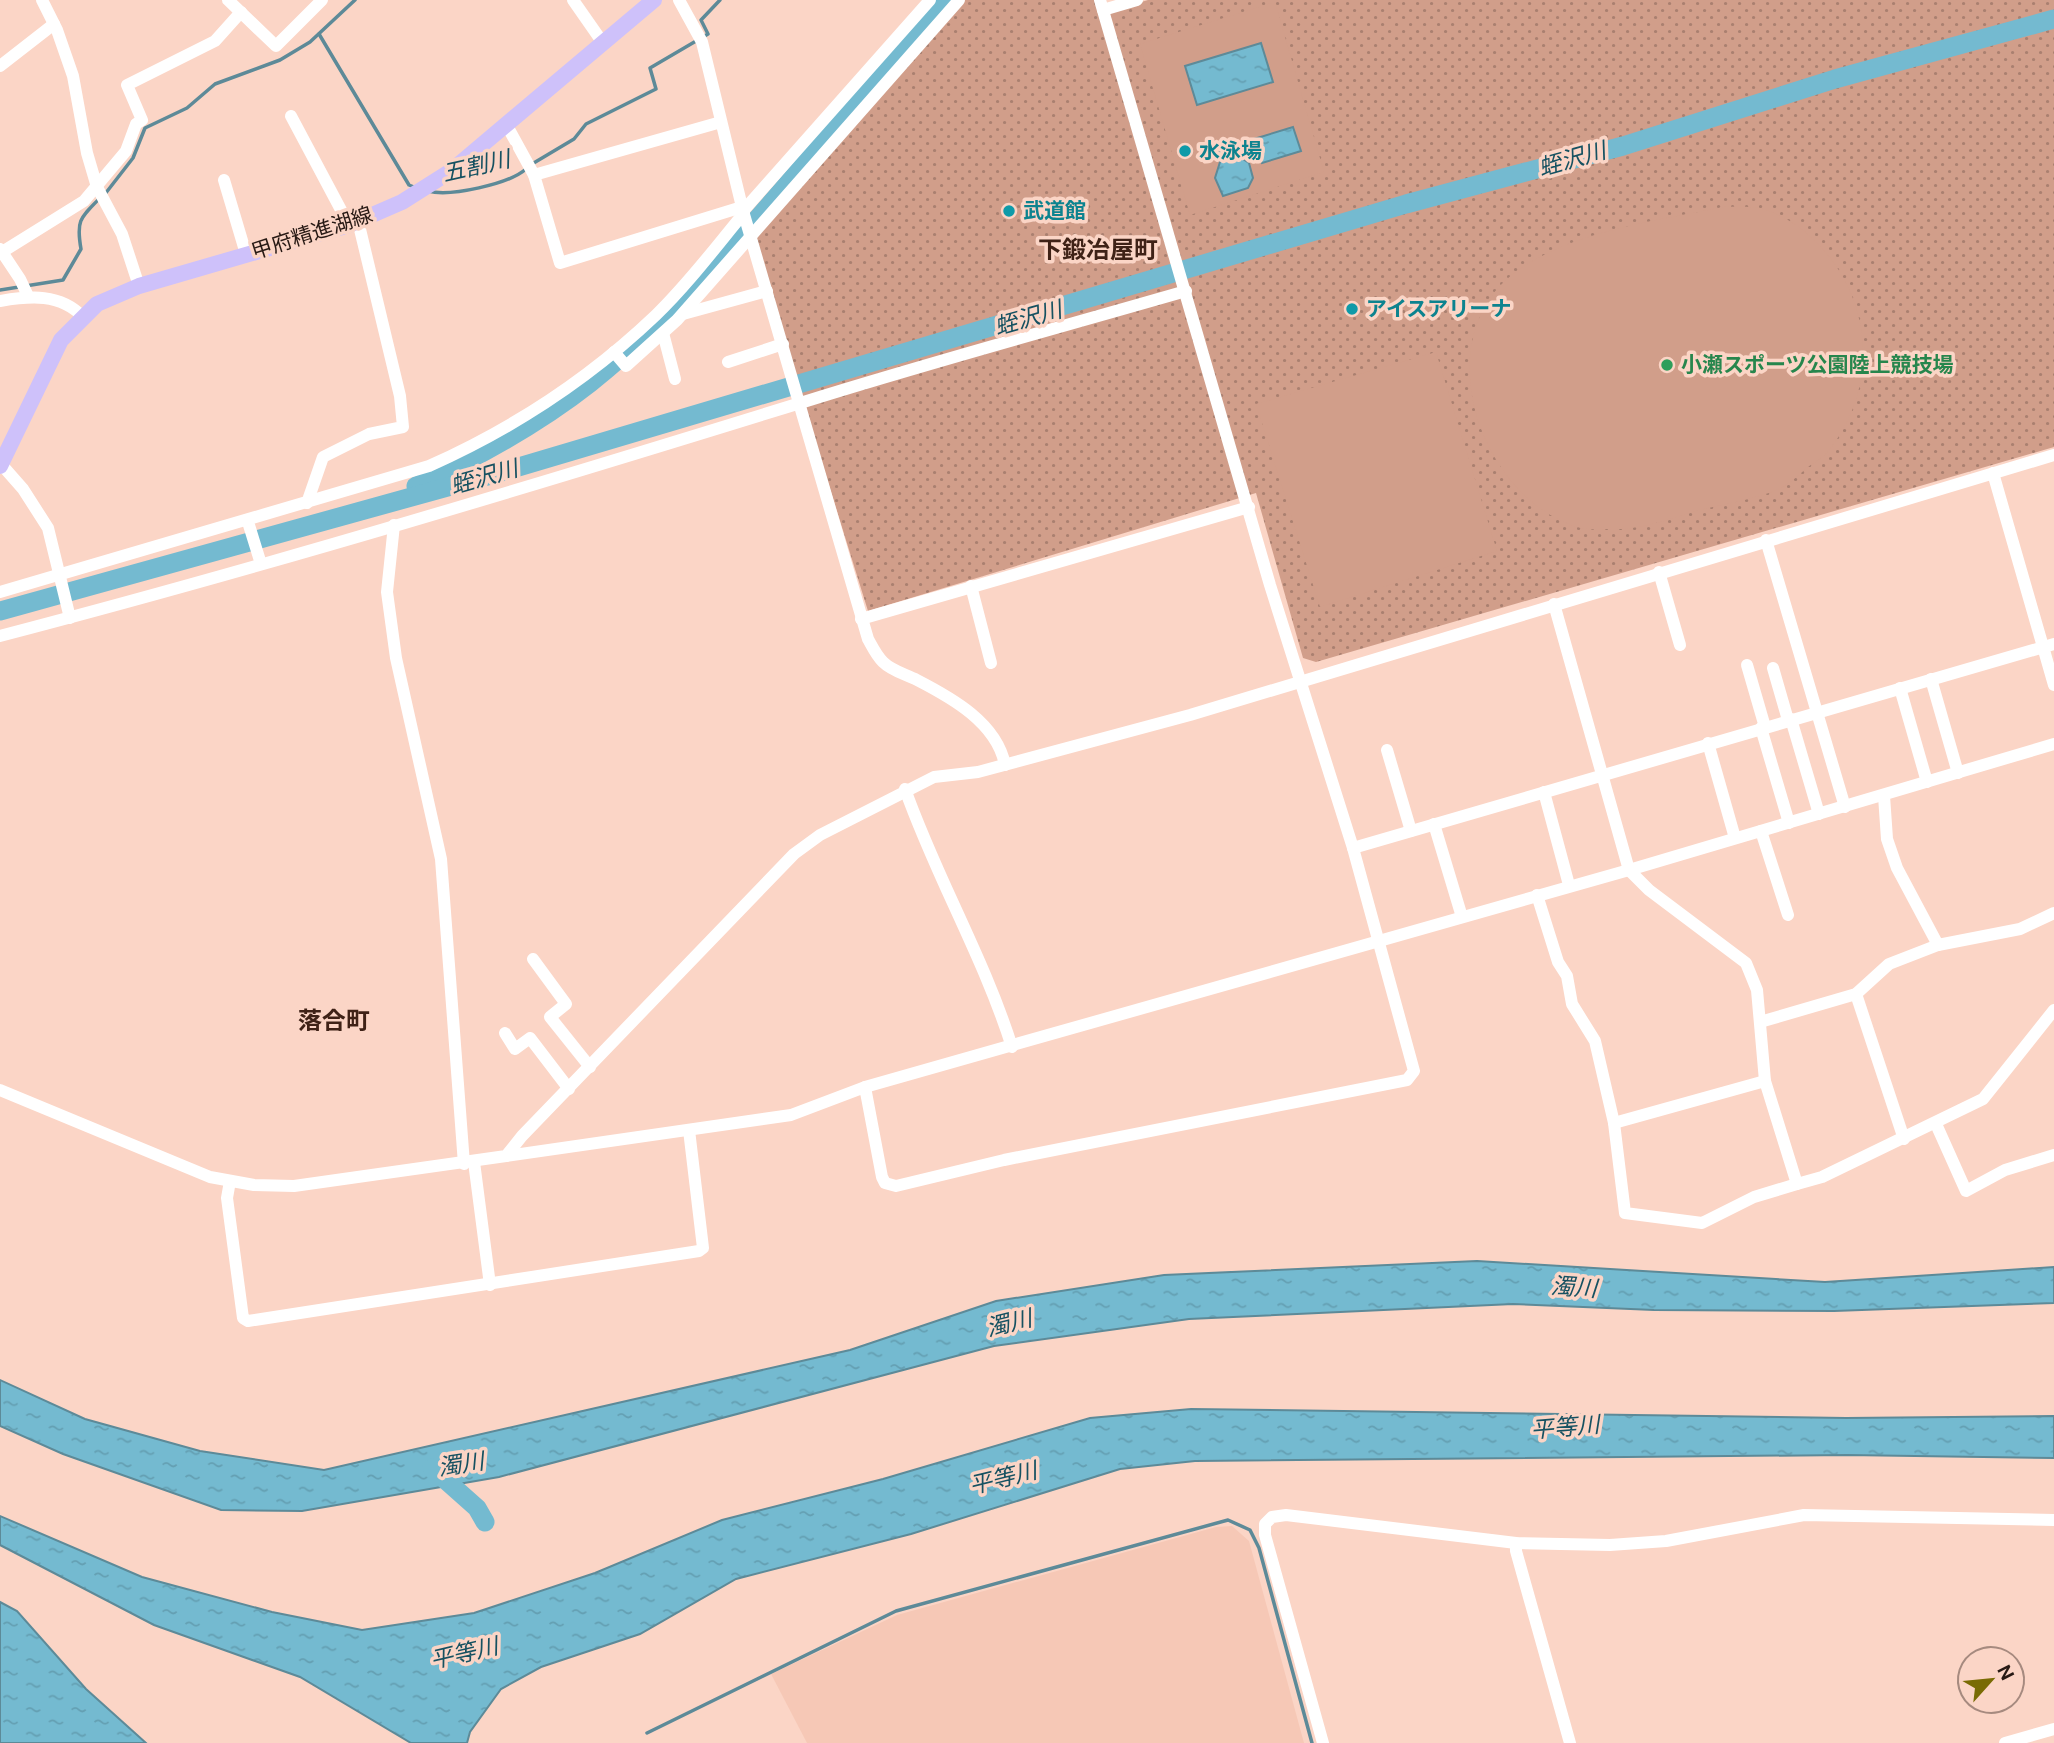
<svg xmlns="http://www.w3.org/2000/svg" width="2054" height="1743" font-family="'DM Sans','Noto Sans JP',sans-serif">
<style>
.built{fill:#f6c8b6}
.grass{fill:url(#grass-dots)}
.garden{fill:#d19e8a}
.water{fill:url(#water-ripples);stroke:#5d8a98;stroke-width:2}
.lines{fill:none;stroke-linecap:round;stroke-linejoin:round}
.stream{stroke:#5d8a98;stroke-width:3.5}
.river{stroke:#74bad0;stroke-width:19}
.minor{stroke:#fff;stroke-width:12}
.major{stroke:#cec1fa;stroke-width:16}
.culture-dot{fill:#0f9aa8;stroke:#fbd5c6;stroke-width:2.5}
.leisure-dot{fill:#2e9e5b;stroke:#fbd5c6;stroke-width:2.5}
.labels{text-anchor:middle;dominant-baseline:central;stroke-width:7;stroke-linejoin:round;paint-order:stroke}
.culture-label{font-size:21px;font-weight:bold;fill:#0d838f;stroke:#fbd5c6;text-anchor:start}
.street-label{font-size:21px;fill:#271914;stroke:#fbd5c6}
.leisure-label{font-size:21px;font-weight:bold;fill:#27864d;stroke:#fbd5c6;text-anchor:start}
.water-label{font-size:23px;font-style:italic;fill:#165161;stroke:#fbd5c6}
.quarter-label{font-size:24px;font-weight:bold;fill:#3f2217;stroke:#fbd5c6}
</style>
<defs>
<pattern id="grass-dots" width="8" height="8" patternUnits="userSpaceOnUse" patternTransform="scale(1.75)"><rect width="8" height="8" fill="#d19e8a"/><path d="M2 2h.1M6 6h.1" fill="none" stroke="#aa8070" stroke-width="1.8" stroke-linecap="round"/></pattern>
<pattern id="water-ripples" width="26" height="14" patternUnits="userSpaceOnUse" patternTransform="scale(1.75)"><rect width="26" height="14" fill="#74bad0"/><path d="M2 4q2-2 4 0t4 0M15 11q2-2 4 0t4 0" fill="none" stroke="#649fb2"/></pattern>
</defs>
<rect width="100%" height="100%" fill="#fbd5c6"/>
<polygon class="built" points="1232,1526 1249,1541 1304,1743 807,1743 771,1674 897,1615 1216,1527"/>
<polygon class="grass" points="961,0 1095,0 1101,14 1148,0 2054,0 2054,447 1316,662 1303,658 1256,493 868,611 751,234"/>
<g class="garden">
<polygon points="1275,2 1324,172 1190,215 1140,44"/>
<path d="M1723,207c13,0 28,-1 40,2 23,7 41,20 57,37 53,56 58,141 10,203 -5,7 -15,13 -22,18 -8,7 -18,16 -27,21 -23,11 -53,15 -77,21 -31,8 -63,22 -95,20 -9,0 -20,1 -28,-1 -101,-27 -157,-191 -64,-257 58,-41 139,-50 206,-64z"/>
<polygon points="1436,352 1497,551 1320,607 1256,404"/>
</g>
<g class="water">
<polygon points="1261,43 1273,82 1197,105 1185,66"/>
<polygon points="1293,127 1301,151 1262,163 1254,139"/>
<polygon points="1231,143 1236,145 1237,155 1249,163 1253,178 1248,188 1223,196 1215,178 1220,162 1215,155"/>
<polygon points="1477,1261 1825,1282 2054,1267 2054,1303 1834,1311 1654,1310 1513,1304 1189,1319 994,1346 499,1477 302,1511 221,1510 63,1454 0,1426 0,1380 85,1419 200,1451 324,1470 850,1350 996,1301 1164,1275"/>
<polygon points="1191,1409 1846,1418 2054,1416 2054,1458 1847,1455 1195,1461 1120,1469 911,1534 736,1579 640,1634 541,1667 501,1689 470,1732 467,1743 411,1743 300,1677 154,1625 0,1545 0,1516 142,1577 272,1612 362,1630 474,1613 595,1573 722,1520 883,1479 1090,1418"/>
<polygon points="0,1602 17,1611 86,1689 146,1743 0,1743"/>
</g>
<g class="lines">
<g class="stream">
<polyline points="319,34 409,185 414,187"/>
<polyline points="532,164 574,139 586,124 656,89 650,68 708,34 701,20 720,0"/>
<path d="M428,191c22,6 81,-7 98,-22"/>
<polyline points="105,194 133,158 145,128 187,108 215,84 280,60 310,42 355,0"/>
<path d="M0,290l63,-10 18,-31c-5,-28 -1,-31 18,-50"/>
<polyline points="647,1733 896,1611 1228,1520 1250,1530 1259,1548 1312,1743"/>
</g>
<g class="river">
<path d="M416,486c60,-28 122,-62 174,-103 130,-104 243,-256 352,-383"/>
<polyline points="0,611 498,473 1406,204 1623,146 1835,79 2054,19"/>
<polyline points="432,1468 477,1508 485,1522"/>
</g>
<g class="minor">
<polyline points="42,0 57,30 73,76 87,153 97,187 122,234 139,286"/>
<polyline points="228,0 276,46 322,0"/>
<polyline points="573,0 603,43"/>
<path d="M679,0l23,42 41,169 125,428c4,7 8,16 15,23 9,9 22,12 34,18 35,18 80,43 88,85"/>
<polyline points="1103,10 1137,0"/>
<polyline points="0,66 54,24"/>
<polyline points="291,116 349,225"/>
<polyline points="506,124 534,175 560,263 742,207"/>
<polyline points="534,175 721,122"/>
<polyline points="224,180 246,254"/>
<polyline points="743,211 930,0"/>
<polyline points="0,249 20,279 28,296"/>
<polyline points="2,252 84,201 126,151 136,124 142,120 127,85 215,41 241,12"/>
<path d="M0,301c30,-5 60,-8 83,16"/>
<polyline points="683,314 767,291"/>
<polyline points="663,333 675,379"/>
<polyline points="614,352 626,366 677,320 959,0"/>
<polyline points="728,362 783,344"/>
<polyline points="1,464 23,489 48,528 70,618"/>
<polyline points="1993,473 2054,685"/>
<polyline points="307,503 323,457 369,434 403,427 400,396 358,221"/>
<polyline points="248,522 261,564"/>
<polyline points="394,525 387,592 396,658 441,859 464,1164"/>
<polyline points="1766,540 1845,807"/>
<polyline points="1659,572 1680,645"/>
<polyline points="971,586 991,663"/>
<path d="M0,592l429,-126c83,-37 161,-88 227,-151 32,-31 59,-67 88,-102"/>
<polyline points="1554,604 1629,870 1649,890 1746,963 1757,990 1765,1081 1797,1184 1822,1177 1983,1099 2054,1010"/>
<polyline points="861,619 1249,507"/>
<path d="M0,636c272,-71 542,-153 810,-236 125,-39 251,-73 376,-109"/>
<polyline points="1747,665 1765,727"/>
<polyline points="1773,668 1788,720"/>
<polyline points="1931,679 1958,773"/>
<polyline points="1900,688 1927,782"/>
<polyline points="1791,719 1819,814"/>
<polyline points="1761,728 1789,823"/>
<polyline points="1708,743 1735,838"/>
<polyline points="1387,750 1411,831"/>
<path d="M905,789c31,88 79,169 107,258"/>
<polyline points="1544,792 1569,885"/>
<polyline points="1884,796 1887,839 1897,868 1938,945"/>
<polyline points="1434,824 1462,917"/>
<polyline points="1761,831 1788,915"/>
<polyline points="1353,848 2054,644"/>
<polyline points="1537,895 1558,962 1567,976 1572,1004 1595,1041 1614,1123 1625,1213 1702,1223 1754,1197 1797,1184"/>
<polyline points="533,959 566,1004 550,1017 590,1067"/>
<polyline points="1856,994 1904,1139"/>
<polyline points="1760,1022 1856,994 1889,964 1938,945 2020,929 2054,913"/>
<polyline points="505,1033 515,1049 530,1038 569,1089"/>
<polyline points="865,1087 1629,870 2054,744"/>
<polyline points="0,1090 210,1177 254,1185 294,1186 506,1156 522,1136 794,854 820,835 934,777 978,772 1190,715 2054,455"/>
<polyline points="1614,1123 1765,1081"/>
<polyline points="1936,1124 1966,1191 2005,1170 2054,1155"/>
<polyline points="506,1156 791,1115 865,1087 882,1177 885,1183 896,1186 1004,1160 1407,1080 1414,1071 1353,848 1270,585 1100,0"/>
<polyline points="474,1162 490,1285"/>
<polyline points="230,1181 227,1198 243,1318 248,1321 699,1251 703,1248 689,1130"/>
<polyline points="1516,1543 1516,1551 1570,1743"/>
<polyline points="1323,1743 1265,1535 1265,1524 1272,1517 1286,1515 1516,1543 1610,1545 1666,1541 1804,1515 2054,1520"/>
<polyline points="2005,1743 2054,1729"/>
</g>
<polyline class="major" points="0,466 61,340 97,304 139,286 349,225 402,202 451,171 654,0"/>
</g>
<g class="culture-dot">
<circle cx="1185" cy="151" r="7"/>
<circle cx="1009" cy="211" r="7"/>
<circle cx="1352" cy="309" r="7"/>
</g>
<circle class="leisure-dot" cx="1667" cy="365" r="7"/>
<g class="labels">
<g class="culture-label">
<text x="1199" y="151">水泳場</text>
<text x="1023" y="211">武道館</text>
<text x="1366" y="309">アイスアリーナ</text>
</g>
<g class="street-label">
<text transform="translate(312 233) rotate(-18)">甲府精進湖線</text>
</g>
<g class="leisure-label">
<text x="1681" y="365">小瀬スポーツ公園陸上競技場</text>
</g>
<g class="water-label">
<text transform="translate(1572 159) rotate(-16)">蛭沢川</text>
<text transform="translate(476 166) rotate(-13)">五割川</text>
<text transform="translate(1028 318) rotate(-16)">蛭沢川</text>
<text transform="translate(484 477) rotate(-16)">蛭沢川</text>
<text transform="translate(1574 1287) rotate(4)">濁川</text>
<text transform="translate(1009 1323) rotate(-14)">濁川</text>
<text transform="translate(1565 1427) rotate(-5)">平等川</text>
<text transform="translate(461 1464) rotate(-9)">濁川</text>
<text transform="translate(1003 1478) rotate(-14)">平等川</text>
<text transform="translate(464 1653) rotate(-13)">平等川</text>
</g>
<g class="quarter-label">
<text x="1098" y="249">下鍛冶屋町</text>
<text x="334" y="1020">落合町</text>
</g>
</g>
<g transform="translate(1991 1680) rotate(63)"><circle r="33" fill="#fbd5c6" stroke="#a68a7f" stroke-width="2"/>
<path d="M0-5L12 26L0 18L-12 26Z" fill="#796b04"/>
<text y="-10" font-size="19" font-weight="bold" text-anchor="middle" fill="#271914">N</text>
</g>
</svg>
